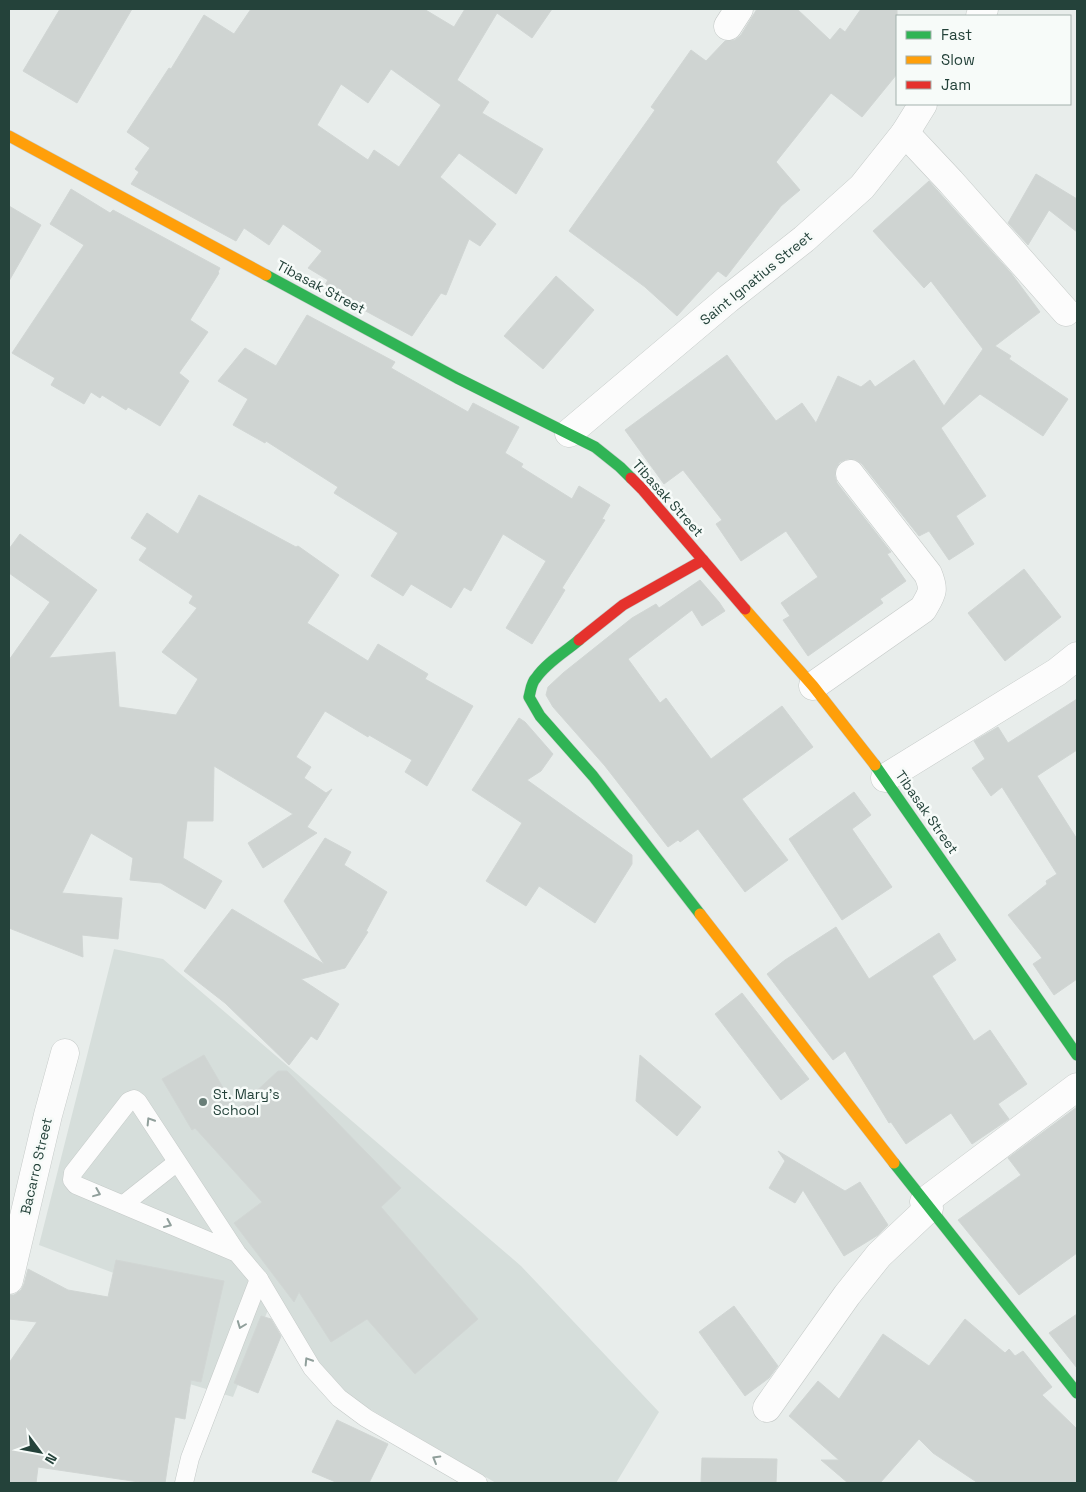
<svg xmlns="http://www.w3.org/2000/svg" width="1086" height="1492" font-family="'Space Grotesk',sans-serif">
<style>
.built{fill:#d6dedb}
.building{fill:#cfd4d2;stroke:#d1d6d4;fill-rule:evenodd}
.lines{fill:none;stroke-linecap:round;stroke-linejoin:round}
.lane-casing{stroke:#c5cac8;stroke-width:19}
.street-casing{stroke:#c5cac8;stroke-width:29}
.fast-casing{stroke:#c3cbc8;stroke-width:12}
.slow-casing{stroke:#c3cbc8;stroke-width:12}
.jam-casing{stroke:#c3cbc8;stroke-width:12}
.lane{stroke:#fcfcfc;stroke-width:18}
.street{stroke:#fcfcfc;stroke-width:28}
.fast{stroke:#30b455;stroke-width:11}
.slow{stroke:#ff9f0a;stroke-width:11}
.jam{stroke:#e5322d;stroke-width:11}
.oneway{stroke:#909f9b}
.poi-dot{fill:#697e78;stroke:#f7fbf9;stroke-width:2}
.labels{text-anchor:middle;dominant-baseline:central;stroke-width:5;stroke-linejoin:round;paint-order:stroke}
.street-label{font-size:14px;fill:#24423a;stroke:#f7fbf9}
.poi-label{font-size:14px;fill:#24423a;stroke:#f7fbf9;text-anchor:start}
</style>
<rect width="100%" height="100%" fill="#e8edeb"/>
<polygon class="built" points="114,949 163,959 521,1266 659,1412 616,1483 496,1483 334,1388 274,1295 233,1397 106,1359 127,1278 39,1245"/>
<g class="building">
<polygon points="60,9 132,9 77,103 23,71"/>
<path d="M251,9h173l30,18 11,-18h87l-20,29 -35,-25 -40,67 32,22 -7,11 61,36 -27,45 -57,-41 -19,24 56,47 -16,22 -11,-7 -23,56 -5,-2 -29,43 -89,-48 5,-8 -20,-12 14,-17 -39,-27 -14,21 -25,-17 -8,13 -105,-57 8,-12 -4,-3 15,-21 -23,-16 42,-64 2,1 33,-54 30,19zM391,69l50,36 -42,62 -25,-17 -6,10 -51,-35 24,-41 27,19z"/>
<polygon points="757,9 797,9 830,40 840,28 845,32 861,9 897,9 897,74 862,117 831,93 776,162 800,190 781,206 726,277 718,271 677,316 645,287 569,231 655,110 651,107 691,50 706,61 725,41 735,40 741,35"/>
<polygon points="1036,174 1077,199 1077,232 1049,210 1028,245 1008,223"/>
<polygon points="929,181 1011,273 1040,312 995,346 1011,356 1009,359 1068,399 1043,436 980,394 941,428 986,496 956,516 974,544 949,560 929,531 919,536 862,464 856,460 848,459 840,462 836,468 835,476 837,483 891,552 887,554 906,581 880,599 883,603 808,656 783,620 790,616 781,603 818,577 786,531 741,561 716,524 722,520 683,470 664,484 625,430 727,355 776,421 802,403 816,423 838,376 861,387 870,380 875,387 914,360 944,406 983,349 931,281 924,288 873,231"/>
<polygon points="71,189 110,213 113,210 220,268 218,272 219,273 190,320 208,332 179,373 189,381 160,426 128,407 126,410 102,395 100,398 91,392 84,404 51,385 55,378 12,353 84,245 50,224"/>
<polygon points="9,206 41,225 9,281"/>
<polygon points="556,276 594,310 543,369 504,336"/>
<polygon points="307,315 395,362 391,368 468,412 473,403 519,427 505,453 523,464 521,467 572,499 579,486 610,505 602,519 605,520 562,588 565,590 532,644 506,628 546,561 503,534 471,591 464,587 451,608 411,584 403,596 371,576 398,533 334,493 338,487 266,441 265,443 233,425 248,399 218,381 245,348 276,366"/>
<polygon points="199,495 296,547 298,546 339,575 307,623 368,661 378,644 428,674 425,679 473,706 427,786 405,772 412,760 369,735 368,737 325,711 296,757 311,767 304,778 326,793 332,789 307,827 317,833 263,868 248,843 293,814 214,766 213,821 187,821 183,858 222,881 205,909 161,883 130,880 133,858 91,833 62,893 122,898 118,939 82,935 83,957 9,928 9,660 50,602 9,573 9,549 20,534 97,590 49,658 115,652 119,707 176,715 198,679 162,652 197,608 189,603 193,596 139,560 147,548 131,538 147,513 178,534"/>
<polygon points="1024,569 1061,617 1005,661 968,613"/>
<polygon points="700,580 719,602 725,611 702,626 692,610 628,659 660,703 666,698 711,759 782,706 813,747 742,799 788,860 745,892 698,829 680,842 678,840 668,847 605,766 553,707 546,695 548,687 563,673 632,618 656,604 659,608"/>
<polygon points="1077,699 1077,750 1037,776 1077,839 1077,979 1054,995 1033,964 1042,958 1008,915 1047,884 1046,881 1057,874 1002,787 991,796 972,768 985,759 974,741 998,727 1008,743"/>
<polygon points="519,718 525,722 553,754 541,771 527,780 632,855 632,864 595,923 539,886 526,906 486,881 522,823 472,790"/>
<polygon points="854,792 871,815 852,829 892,887 842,920 789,839"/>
<polygon points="325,838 351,852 344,865 387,892 366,931 368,932 345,968 301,979 339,1004 317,1040 311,1036 289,1065 225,1003 184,971 232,909 324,964 284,901"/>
<polygon points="836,927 869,979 939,933 956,960 932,976 974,1041 990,1030 1027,1084 998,1104 1009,1119 972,1144 951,1113 906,1144 891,1122 889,1123 845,1051 833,1060 767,974 785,960"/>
<polygon points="742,993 809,1079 781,1100 715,1014"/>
<polygon points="204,1055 236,1110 278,1071 287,1071 401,1188 381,1207 478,1319 415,1374 367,1319 331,1342 299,1292 294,1302 234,1223 262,1202 195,1128 192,1130 162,1079"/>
<polygon points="640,1055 701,1107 677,1136 636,1101"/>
<polygon points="1077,1107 1077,1253 1019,1295 958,1220 1021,1175 1008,1158"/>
<polygon points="778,1151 845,1191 860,1182 888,1225 878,1235 844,1256 803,1190 795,1203 769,1188 785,1161"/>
<polygon points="116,1260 224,1281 201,1382 191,1380 185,1419 175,1417 165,1483 146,1483 38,1467 36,1483 9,1483 9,1363 37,1322 9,1319 9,1295 14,1295 21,1290 24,1284 28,1269 68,1290 108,1297"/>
<polygon points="734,1306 778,1366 769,1378 745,1396 699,1332"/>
<polygon points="1077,1314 1077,1368 1049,1333"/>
<polygon points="261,1316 271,1319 281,1336 258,1393 234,1383"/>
<polygon points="965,1319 1005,1353 1009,1349 1015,1356 1023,1351 1052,1387 1042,1395 1077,1429 1077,1483 978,1483 933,1453 919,1439 880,1483 848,1483 821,1460 839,1460 789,1416 818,1381 839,1399 883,1334 929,1366"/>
<polygon points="337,1420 388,1444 369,1483 338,1483 312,1472"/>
<polygon points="702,1458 777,1459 776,1483 701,1483"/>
</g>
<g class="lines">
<defs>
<g id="lane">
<polyline points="124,1204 176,1163"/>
<polyline points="237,1253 76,1185 72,1180 73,1173 129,1101 134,1099 138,1102 237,1253 259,1279 312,1368 339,1398 366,1418 478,1483"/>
<polyline points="184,1483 190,1458 259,1279"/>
</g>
<g id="street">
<polyline points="980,16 984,9"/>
<polyline points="728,26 739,9"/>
<polyline points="905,133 951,182 1066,312"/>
<polyline points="569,433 728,299 804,239 862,187 905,133 923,104"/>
<path d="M813,686l110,-77c9,-16 12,-18 5,-35l-78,-100"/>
<polyline points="885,778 1057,672 1077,656"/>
<polyline points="924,1202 1077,1087"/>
<polyline points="9,1280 48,1115 65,1053"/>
<polyline points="767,1408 847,1295 879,1255 929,1208"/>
</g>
<g id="fast">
<polyline points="266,275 457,378 595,447 620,467 631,478"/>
<path d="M579,640c-14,12 -33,23 -43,38 -5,5 -5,12 -7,19l11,19 53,60 107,138"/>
<polyline points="875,765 1077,1055"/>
<polyline points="894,1163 1077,1393"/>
</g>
<g id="slow">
<polyline points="9,136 266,275"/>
<polyline points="745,609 813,686 875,765"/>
<polyline points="700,914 894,1163"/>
</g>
<g id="jam">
<polyline points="631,478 642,489 745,609"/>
<polyline points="579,640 623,605 703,560"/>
</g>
</defs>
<use href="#lane" class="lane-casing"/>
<use href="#street" class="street-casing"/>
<use href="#fast" class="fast-casing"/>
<use href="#slow" class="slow-casing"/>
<use href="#jam" class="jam-casing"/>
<use href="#lane" class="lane"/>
<use href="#street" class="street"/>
<use href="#fast" class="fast"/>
<use href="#slow" class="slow"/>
<use href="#jam" class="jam"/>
</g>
<defs><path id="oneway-chevron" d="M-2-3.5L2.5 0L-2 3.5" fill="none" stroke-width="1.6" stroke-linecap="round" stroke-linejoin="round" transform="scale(1.25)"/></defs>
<g class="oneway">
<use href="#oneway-chevron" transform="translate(150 1121) rotate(-122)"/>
<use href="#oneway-chevron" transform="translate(97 1193) rotate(22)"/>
<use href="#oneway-chevron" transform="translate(168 1224) rotate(24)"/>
<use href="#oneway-chevron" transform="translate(241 1325) rotate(111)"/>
<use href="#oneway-chevron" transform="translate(308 1361) rotate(-122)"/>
<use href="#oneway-chevron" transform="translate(436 1459) rotate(-150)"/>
</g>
<circle class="poi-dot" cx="203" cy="1102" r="5"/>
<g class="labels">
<g class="street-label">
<text transform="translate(756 278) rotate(-39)">Saint Ignatius Street</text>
<text transform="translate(321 287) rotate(28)">Tibasak Street</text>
<text transform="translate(668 498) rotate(48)">Tibasak Street</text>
<text transform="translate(927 812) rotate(55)">Tibasak Street</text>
<text transform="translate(36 1166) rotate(-77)">Bacarro Street</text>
</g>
<g class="poi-label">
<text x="213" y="1094">St. Mary's<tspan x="213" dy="16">School</tspan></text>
</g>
</g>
<rect width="1086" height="1492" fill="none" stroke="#24423a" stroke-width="20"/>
<rect x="896" y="15" width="175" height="90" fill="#f7fbf9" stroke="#a3b1ad"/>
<rect x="906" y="31" width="25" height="8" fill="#30b455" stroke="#a3b1ad"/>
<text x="941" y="40" font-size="15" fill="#24423a">Fast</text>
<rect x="906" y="56" width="25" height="8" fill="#ff9f0a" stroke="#a3b1ad"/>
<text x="941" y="65" font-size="15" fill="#24423a">Slow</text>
<rect x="906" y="81" width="25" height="8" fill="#e5322d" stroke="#a3b1ad"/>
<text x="941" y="90" font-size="15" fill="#24423a">Jam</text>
<g transform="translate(40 1452) rotate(122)" stroke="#f7fbf9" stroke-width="4" paint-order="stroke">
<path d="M0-4L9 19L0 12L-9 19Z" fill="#24423a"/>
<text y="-8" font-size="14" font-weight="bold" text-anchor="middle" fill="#24423a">N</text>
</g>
</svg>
